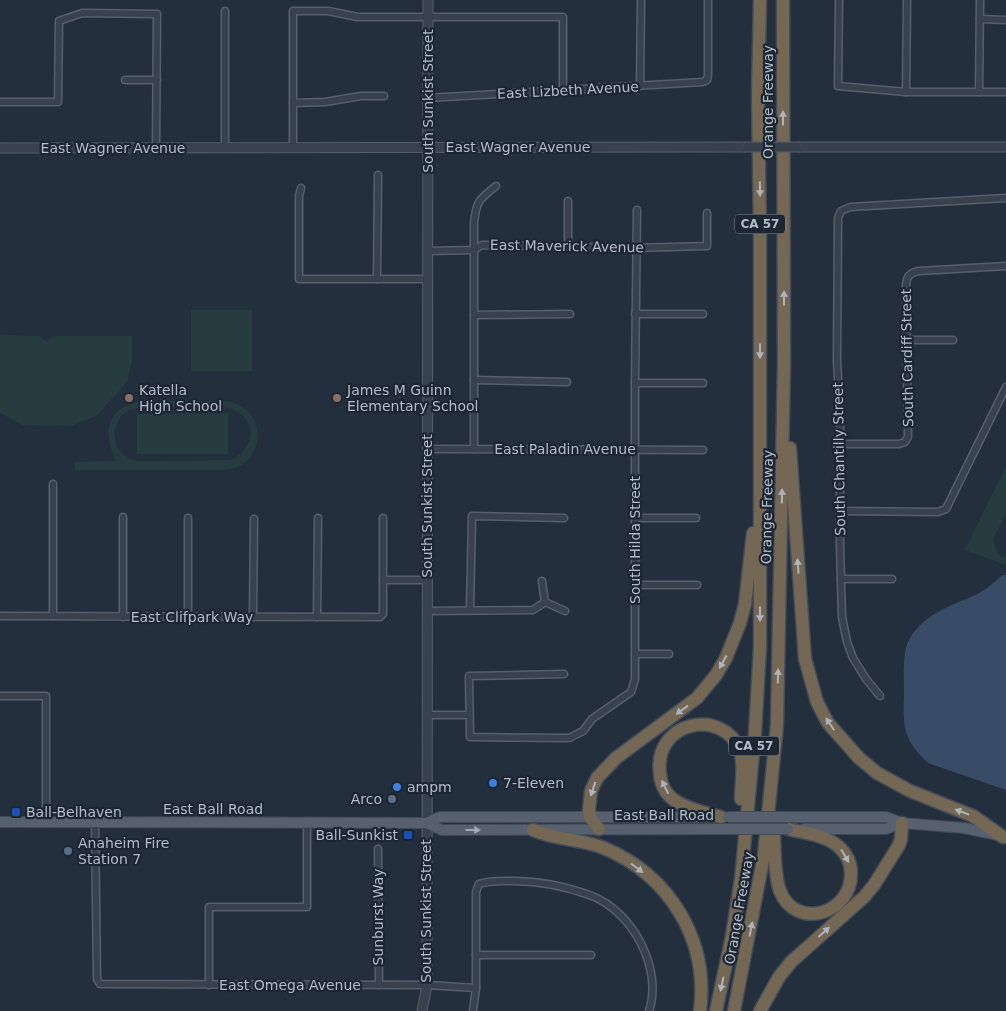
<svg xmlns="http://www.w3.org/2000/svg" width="1006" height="1011" font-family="'DejaVu Sans',sans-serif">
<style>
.green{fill:#263c3f;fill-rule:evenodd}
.water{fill:#394c67}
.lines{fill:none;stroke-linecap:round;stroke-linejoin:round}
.minor-casing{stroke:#565f6c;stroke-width:9}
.tertiary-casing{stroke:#565f6c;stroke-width:11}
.primary-casing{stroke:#414a57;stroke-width:12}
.motorway-casing{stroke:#434c59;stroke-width:15}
.minor{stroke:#38414e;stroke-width:6}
.tertiary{stroke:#38414e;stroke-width:9}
.primary{stroke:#56606e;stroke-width:10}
.motorway{stroke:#746855;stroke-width:12}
.tertiary-bridge-casing{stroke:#565f6c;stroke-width:11;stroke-linecap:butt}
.primary-bridge-casing{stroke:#414a57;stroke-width:12;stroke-linecap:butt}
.tertiary-bridge{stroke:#38414e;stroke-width:9}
.primary-bridge{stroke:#56606e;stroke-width:10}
.oneway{fill:#aeb4bd}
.oneway2{fill:#a1aab7}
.education-dot{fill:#8d6e63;stroke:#1d2633;stroke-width:2}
.shop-dot{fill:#3f7fe0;stroke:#1d2633;stroke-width:2}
.service-dot{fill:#5c6f8a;stroke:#1d2633;stroke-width:2}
.transit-dot{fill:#1a4fb4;stroke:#1d2633;stroke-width:2}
.labels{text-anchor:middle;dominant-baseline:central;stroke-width:4.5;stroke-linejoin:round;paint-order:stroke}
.shield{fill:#1d2633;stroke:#878f9c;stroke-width:1}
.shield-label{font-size:12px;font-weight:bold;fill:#b4bcc9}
.street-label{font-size:14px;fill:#b4bcc9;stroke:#1d2633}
.poi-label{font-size:14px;fill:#b4bcc9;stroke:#1d2633;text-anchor:start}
</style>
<rect width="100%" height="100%" fill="#242f3e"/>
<g class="green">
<rect x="191" y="310" width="61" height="61"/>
<polygon points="0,335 39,336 46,342 54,336 132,336 132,360 127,382 96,416 72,426 23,425 0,413"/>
<path d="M141,401h86c9,2 18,6 24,14 13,17 7,42 -12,51 -4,3 -10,3 -15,4h-149v-8l42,-1c-16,-28 -11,-53 24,-60zM226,407c30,8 33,38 6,53l-94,1 -9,-3 -6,-4 -6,-7 -3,-13 2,-8 5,-10 8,-6 9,-2z"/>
<polygon points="228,413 228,454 137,454 137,414"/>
<polygon points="1006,466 1006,514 993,539 998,555 1006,558 1006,565 965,550"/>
</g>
<path class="water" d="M1003,575h3v215l-78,-27c-25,-24 -25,-35 -24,-68 0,-14 -1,-28 1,-42 4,-25 28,-40 49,-49 8,-4 17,-6 25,-11 9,-5 16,-12 24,-18z"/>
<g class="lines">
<defs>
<g id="minor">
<polyline points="839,0 838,86 906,92 1006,92"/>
<polyline points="980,19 1006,20"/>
<polyline points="125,80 157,80"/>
<polyline points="640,86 641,0"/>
<polyline points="906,92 907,0"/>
<polyline points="979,92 980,0"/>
<polyline points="428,98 703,82 707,80 708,75 708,0"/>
<polyline points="0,102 58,102 59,21 82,13 157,14 156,148"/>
<polyline points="293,103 325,102 361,96 384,96"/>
<polyline points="225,147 225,11"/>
<polyline points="293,147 293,11 328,11 358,17 563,17 563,90"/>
<polyline points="301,188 299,196 299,279 428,279"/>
<polyline points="568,247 568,201"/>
<polyline points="428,251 474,250 482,245 635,248 707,246 707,213"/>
<polyline points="377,279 378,175"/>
<polyline points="635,314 703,314"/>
<polyline points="474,315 570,314"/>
<polyline points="906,340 953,340"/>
<polyline points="474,380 567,382"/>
<polyline points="635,383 703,383"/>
<path d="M840,444h59l6,-2 3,-5 -2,-149c0,-10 2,-15 13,-17l87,-5"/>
<polyline points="428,449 703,450"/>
<path d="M474,449v-225c2,-22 4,-24 22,-38"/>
<polyline points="53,484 53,616"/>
<polyline points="840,511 938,512 946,509 1006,387"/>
<polyline points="123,517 123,617"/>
<polyline points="188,518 188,617"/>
<polyline points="635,518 696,518"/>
<polyline points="841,579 892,579"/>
<polyline points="383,580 427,580"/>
<polyline points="542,581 545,602 565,611"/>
<polyline points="635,585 697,585"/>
<polyline points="470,610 472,516 564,518"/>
<polyline points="427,611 533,610 545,602"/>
<polyline points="0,616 380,617 383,614 383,518"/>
<polyline points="253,617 254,519"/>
<polyline points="317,617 318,518"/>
<polyline points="635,654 669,654"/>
<polyline points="564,674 469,676 470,737 569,738 583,731 592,719 631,692 635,679 635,383 637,210"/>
<polyline points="0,696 46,696 46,822"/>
<polyline points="880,696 866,679 853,658 847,642 842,617 840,546 840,421 837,360 838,218 841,211 850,207 1006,198"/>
<polyline points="427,715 469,715"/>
<polyline points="95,822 97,979 100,984 427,985 476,988"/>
<polyline points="378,849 379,985"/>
<polyline points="476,955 591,955"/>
<polyline points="209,985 209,907 307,907 307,823"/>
<path d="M473,1011l3,-23v-96l3,-8c11,-4 23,-3 34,-3 27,0 55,6 79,15 41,16 71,73 57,115"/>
</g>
<g id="tertiary">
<polyline points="800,147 1006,147"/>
<polyline points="0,148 744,147"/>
<polyline points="422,1011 427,985 428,0"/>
</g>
<g id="primary">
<polyline points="789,817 886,817 902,823 964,828 998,835"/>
<polyline points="0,822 426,823 440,817 710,817"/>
<polyline points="426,823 442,830 727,829"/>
<polyline points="804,829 886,829 902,823"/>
</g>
<g id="motorway">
<polyline points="790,448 805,659 817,702 828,723 859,758 877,773 910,791 973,816 1003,837"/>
<path d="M721,817c-15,-4 -31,-7 -44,-15 -10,-6 -16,-16 -17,-28 -7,-53 62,-67 80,-24 5,15 1,34 1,49"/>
<path d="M774,826c0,17 1,51 6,65 16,40 72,23 71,-18 0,-10 -5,-20 -13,-27 -13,-11 -34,-13 -50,-17"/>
<polyline points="599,829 590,817 589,810 591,791 597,778 616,758 697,698 716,675 726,658 740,623 745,604 753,533"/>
<path d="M533,830c23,10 48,9 71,18 66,28 105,92 96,163"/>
<polyline points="716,1011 732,936 741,879 755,733 760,647 760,232 758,95 760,0"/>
<polyline points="734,1011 764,855 777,725 784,364 783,0"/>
<polyline points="760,1011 779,977 791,962 864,897 874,885 899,845 901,839 902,823"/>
</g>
</defs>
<use href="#minor" class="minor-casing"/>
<use href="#tertiary" class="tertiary-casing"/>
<use href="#primary" class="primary-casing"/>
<use href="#motorway" class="motorway-casing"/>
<use href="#minor" class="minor"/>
<use href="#tertiary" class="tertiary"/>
<use href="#primary" class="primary"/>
<use href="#motorway" class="motorway"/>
<defs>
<polyline id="tertiary-bridge" points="744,147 800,147"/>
<g id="primary-bridge">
<polyline points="728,817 789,817"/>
<polyline points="727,829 788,829"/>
</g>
</defs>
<use href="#tertiary-bridge" class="tertiary-bridge-casing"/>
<use href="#primary-bridge" class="primary-bridge-casing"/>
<use href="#tertiary-bridge" class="tertiary-bridge"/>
<use href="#primary-bridge" class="primary-bridge"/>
</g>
<defs><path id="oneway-solid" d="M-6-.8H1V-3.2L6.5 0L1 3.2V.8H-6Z" transform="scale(1.25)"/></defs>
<g class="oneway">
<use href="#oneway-solid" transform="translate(783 118) rotate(-90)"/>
<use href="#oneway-solid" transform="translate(760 189) rotate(89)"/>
<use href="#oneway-solid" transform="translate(784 298) rotate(-90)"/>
<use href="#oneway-solid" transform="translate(760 351) rotate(90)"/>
<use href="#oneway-solid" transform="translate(782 496) rotate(-89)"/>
<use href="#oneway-solid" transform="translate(798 566) rotate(-94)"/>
<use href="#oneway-solid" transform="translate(760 614) rotate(90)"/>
<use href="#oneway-solid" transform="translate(723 662) rotate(119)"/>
<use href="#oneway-solid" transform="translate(778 676) rotate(-88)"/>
<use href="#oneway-solid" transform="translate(682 710) rotate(144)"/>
<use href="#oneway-solid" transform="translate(830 724) rotate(-124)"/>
<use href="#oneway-solid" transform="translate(665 787) rotate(-116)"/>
<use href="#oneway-solid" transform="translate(593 789) rotate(108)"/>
<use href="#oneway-solid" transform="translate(962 812) rotate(-159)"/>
<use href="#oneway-solid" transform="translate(845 856) rotate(60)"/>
<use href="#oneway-solid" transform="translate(637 868) rotate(37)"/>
<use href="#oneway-solid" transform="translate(751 929) rotate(-79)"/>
<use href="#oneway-solid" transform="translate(824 932) rotate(-42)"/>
<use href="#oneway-solid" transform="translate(722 984) rotate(102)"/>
</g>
<use class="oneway2" href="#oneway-solid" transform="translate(473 830)"/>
<g class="education-dot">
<circle cx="129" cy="398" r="5"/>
<circle cx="337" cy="398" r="5"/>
</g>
<g class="shop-dot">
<circle cx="493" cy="783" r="5"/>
<circle cx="397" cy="787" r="5"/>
</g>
<g class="service-dot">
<circle cx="392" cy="799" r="5"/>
<circle cx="68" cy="851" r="5"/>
</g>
<g class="transit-dot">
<rect x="11" y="807" width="10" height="10" rx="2.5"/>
<rect x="403" y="830" width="10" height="10" rx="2.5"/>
</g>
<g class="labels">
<g class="shield">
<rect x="735" y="214.5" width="50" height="19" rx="4"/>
<rect x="729" y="736.5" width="50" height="19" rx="4"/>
</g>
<g class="shield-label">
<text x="760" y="224">CA 57</text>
<text x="754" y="746">CA 57</text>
</g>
<g class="street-label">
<text transform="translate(568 90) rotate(-3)">East Lizbeth Avenue</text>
<text transform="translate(428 101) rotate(-90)">South Sunkist Street</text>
<text transform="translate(768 102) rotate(-90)">Orange Freeway</text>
<text x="518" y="147">East Wagner Avenue</text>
<text x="113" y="148">East Wagner Avenue</text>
<text transform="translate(567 246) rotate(1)">East Maverick Avenue</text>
<text transform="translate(907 358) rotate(-91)">South Cardiff Street</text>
<text x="565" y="449">East Paladin Avenue</text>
<text transform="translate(839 459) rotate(-91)">South Chantilly Street</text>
<text transform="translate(427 506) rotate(-90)">South Sunkist Street</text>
<text transform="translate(767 507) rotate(-89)">Orange Freeway</text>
<text transform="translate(635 540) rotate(-90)">South Hilda Street</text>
<text x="192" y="617">East Clifpark Way</text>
<text x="213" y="809">East Ball Road</text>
<text x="664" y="815">East Ball Road</text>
<text transform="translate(739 908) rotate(-80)">Orange Freeway</text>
<text transform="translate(426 911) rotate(-90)">South Sunkist Street</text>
<text transform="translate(378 917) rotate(-90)">Sunburst Way</text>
<text x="290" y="985">East Omega Avenue</text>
</g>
<g class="poi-label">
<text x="139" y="390">Katella<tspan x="139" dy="16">High School</tspan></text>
<text x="347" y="390">James M Guinn<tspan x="347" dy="16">Elementary School</tspan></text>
<text x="503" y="783">7-Eleven</text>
<text x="407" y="787">ampm</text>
<text x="382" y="799" text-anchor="end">Arco</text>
<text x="26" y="812">Ball-Belhaven</text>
<text x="398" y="835" text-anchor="end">Ball-Sunkist</text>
<text x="78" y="843">Anaheim Fire<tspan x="78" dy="16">Station 7</tspan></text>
</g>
</g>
</svg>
